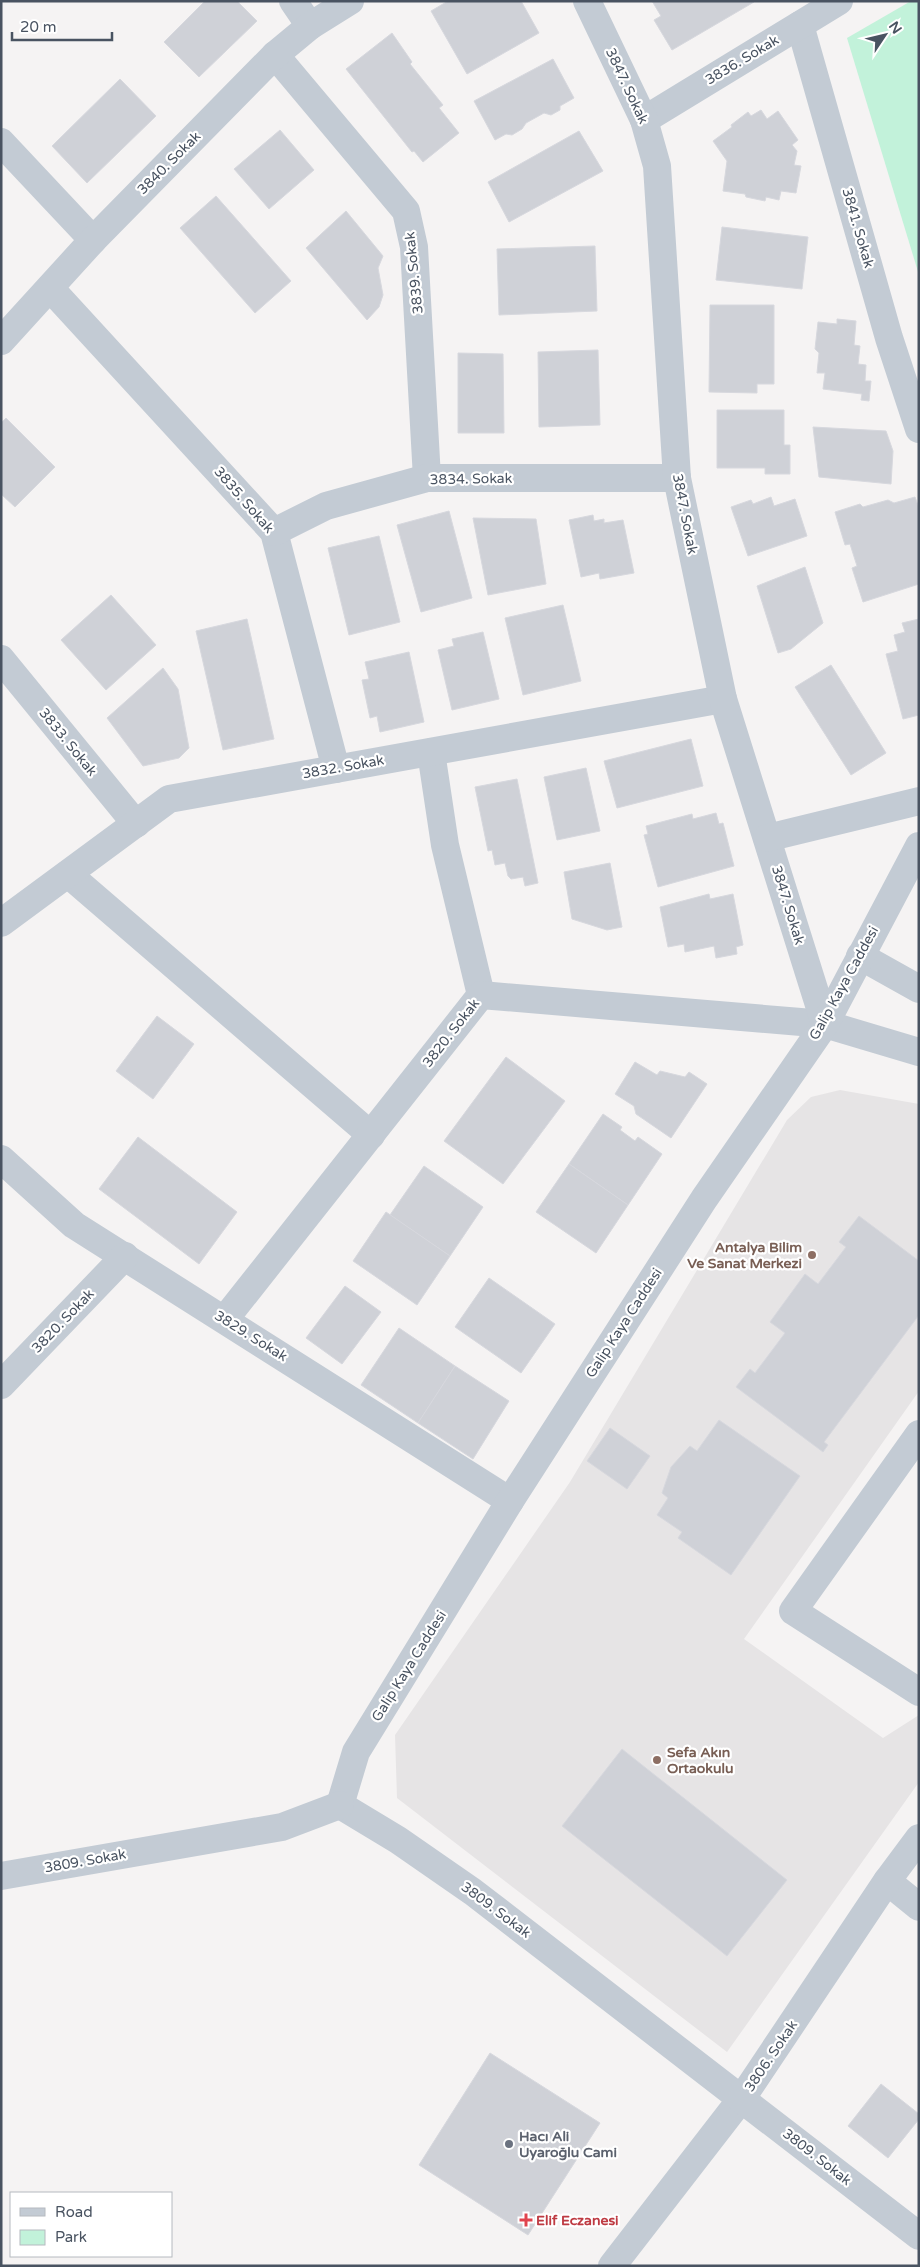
<svg xmlns="http://www.w3.org/2000/svg" width="920" height="2267" font-family="'Varela Round',sans-serif">
<style>
.education{fill:#e6e4e5}
.green{fill:#c2f2da}
.building{fill:#cfd1d7;stroke:#d7d8de}
.lines{fill:none;stroke-linecap:round;stroke-linejoin:round}
.minor{stroke:#c3cbd4;stroke-width:28}
.tertiary{stroke:#c3cbd4;stroke-width:28}
.education-dot{fill:#8d6e63;stroke:#fff;stroke-width:2}
.worship-dot{fill:#6b7280;stroke:#fff;stroke-width:2}
.health-dot{fill:#e0444e;stroke:#fff;stroke-width:2}
.labels{text-anchor:middle;dominant-baseline:central;stroke-width:4.5;stroke-linejoin:round;paint-order:stroke}
.street-label{font-size:14px;fill:#495361;stroke:#fff}
.education-label{font-size:14px;font-weight:bold;fill:#785e54;stroke:#fff;text-anchor:end}
.worship-label{font-size:14px;font-weight:bold;fill:#5b616d;stroke:#fff;text-anchor:start}
.health-label{font-size:14px;font-weight:bold;fill:#be3a42;stroke:#fff;text-anchor:start}
</style>
<rect width="100%" height="100%" fill="#f5f3f3"/>
<polygon class="education" points="840,1090 919,1104 919,1391 744,1639 883,1738 919,1715 919,1782 727,2052 397,1798 395,1735 570,1482 787,1120 811,1097"/>
<polygon class="green" points="911,1 919,1 919,275 847,38"/>
<g class="building">
<polygon points="205,1 237,1 257,21 199,77 164,42"/>
<polygon points="448,1 521,1 539,33 467,74 431,11"/>
<polygon points="652,1 753,1 754,2 672,50 654,20 661,16"/>
<polygon points="392,33 412,62 410,64 443,105 439,108 459,133 423,162 414,151 412,152 346,69"/>
<polygon points="553,59 574,98 560,106 560,110 551,115 544,113 526,123 522,129 512,135 506,134 495,140 474,101"/>
<polygon points="120,79 156,116 87,183 52,146"/>
<polygon points="761,110 767,119 778,111 798,140 792,145 797,151 794,165 801,166 796,193 781,191 779,200 766,197 765,201 746,197 745,194 723,191 727,161 713,141 732,127 731,125 748,112 751,116"/>
<polygon points="280,130 314,170 269,209 234,169"/>
<polygon points="579,131 603,171 509,222 488,182"/>
<polygon points="216,196 291,281 255,313 180,228"/>
<polygon points="346,211 383,256 378,268 383,295 379,307 367,320 306,248"/>
<polygon points="722,227 808,237 802,289 716,280"/>
<polygon points="595,246 597,311 499,315 497,249"/>
<polygon points="710,305 774,305 774,384 757,384 757,393 709,392"/>
<polygon points="837,319 856,321 854,345 860,346 858,364 866,365 865,381 871,381 869,401 861,400 862,394 823,389 825,373 817,373 819,353 815,349 818,322 837,324"/>
<polygon points="598,350 600,425 539,427 538,352"/>
<polygon points="458,353 503,354 504,433 458,433"/>
<polygon points="717,410 784,410 784,445 790,445 790,474 765,474 765,468 717,468"/>
<polygon points="6,418 55,467 15,507 1,494 1,423"/>
<polygon points="813,427 886,431 893,451 891,484 819,477"/>
<polygon points="771,497 774,506 795,499 807,536 748,556 731,507 751,500 753,504"/>
<polygon points="915,497 919,508 919,584 863,602 852,568 857,566 850,544 845,545 835,512 860,504 863,507 888,500 894,503"/>
<polygon points="449,511 472,598 421,612 397,525"/>
<polygon points="593,515 594,521 604,519 604,523 623,520 634,573 600,579 599,573 581,577 569,520"/>
<polygon points="473,518 536,519 546,584 488,595"/>
<polygon points="379,536 400,622 349,635 328,548"/>
<polygon points="805,567 823,623 791,649 778,653 757,586"/>
<polygon points="111,595 156,645 106,690 61,640"/>
<polygon points="563,605 581,681 523,695 505,618"/>
<polygon points="247,619 274,739 223,750 196,631"/>
<polygon points="919,619 919,715 903,719 886,654 898,651 894,635 905,632 902,623"/>
<polygon points="483,632 499,699 452,710 438,650 454,646 452,639"/>
<polygon points="409,652 424,722 380,732 377,716 370,718 362,680 369,679 365,662"/>
<polygon points="831,665 886,753 851,775 795,687"/>
<polygon points="163,668 178,689 189,748 179,758 143,766 107,718"/>
<polygon points="691,739 703,786 617,808 604,761"/>
<polygon points="586,768 600,831 557,840 544,777"/>
<polygon points="517,779 538,883 525,886 523,877 511,879 508,876 505,863 495,865 492,850 488,851 475,787"/>
<polygon points="716,813 719,824 723,823 734,866 658,887 644,835 648,834 646,826 692,814 693,819"/>
<polygon points="610,863 622,927 607,930 572,919 564,872"/>
<polygon points="709,894 710,899 733,894 743,945 736,947 737,954 716,958 714,946 685,952 684,944 668,947 660,907"/>
<polygon points="157,1016 194,1044 153,1099 116,1071"/>
<polygon points="506,1057 565,1101 503,1184 444,1141"/>
<polygon points="635,1062 657,1075 660,1071 685,1077 689,1072 707,1084 671,1138 636,1114 634,1106 615,1094"/>
<polygon points="603,1114 622,1127 620,1130 635,1141 638,1137 662,1154 628,1205 569,1164"/>
<polygon points="138,1137 237,1212 199,1264 99,1189"/>
<polygon points="569,1164 628,1205 596,1253 536,1212"/>
<polygon points="424,1166 483,1207 450,1256 390,1215"/>
<polygon points="386,1212 450,1256 417,1305 353,1261"/>
<polygon points="859,1216 919,1261 919,1315 824,1442 828,1445 823,1452 736,1387 750,1369 755,1373 785,1333 770,1322 805,1274 818,1284 846,1247 839,1242"/>
<polygon points="489,1278 555,1324 521,1373 455,1327"/>
<polygon points="345,1286 381,1312 342,1364 306,1338"/>
<polygon points="399,1328 455,1366 418,1423 361,1385"/>
<polygon points="455,1366 509,1401 473,1459 418,1423"/>
<polygon points="719,1420 800,1476 731,1575 678,1538 682,1532 657,1515 668,1498 662,1493 671,1467 690,1446 697,1451"/>
<polygon points="610,1428 650,1456 627,1489 587,1461"/>
<polygon points="622,1749 787,1880 727,1956 562,1826"/>
<polygon points="490,2053 600,2123 528,2235 419,2165"/>
<polygon points="881,2084 919,2114 919,2119 888,2158 848,2126"/>
</g>
<g class="lines">
<g class="minor">
<polyline points="293,1 310,26"/>
<polyline points="800,25 889,338 919,429"/>
<polyline points="275,55 406,211 414,247 427,478"/>
<polyline points="644,120 839,1"/>
<polyline points="1,142 93,240"/>
<polyline points="50,288 274,532 336,769"/>
<polyline points="1,341 93,240 275,55 310,26 350,1"/>
<polyline points="274,532 326,506 427,478 677,478"/>
<polyline points="1,659 136,824"/>
<polyline points="431,752 445,845 481,995"/>
<polyline points="68,874 371,1135"/>
<polyline points="1,923 169,799 723,699"/>
<polyline points="860,956 919,989"/>
<polyline points="1,1159 74,1225 510,1501"/>
<polyline points="225,1319 481,995 825,1024 919,1052"/>
<polyline points="1,1385 125,1256"/>
<polyline points="919,1434 793,1611 919,1692"/>
<polyline points="887,1881 919,1907"/>
<polyline points="612,2266 742,2098 887,1881 919,1838"/>
</g>
<g class="tertiary">
<polyline points="587,1 644,120 657,166 677,478 723,699 825,1024"/>
<polyline points="767,838 919,801"/>
<polyline points="340,1805 356,1752 510,1501 704,1199 825,1024 919,846"/>
<polyline points="340,1805 398,1840 473,1892 919,2236"/>
<polyline points="1,1876 282,1827 340,1805"/>
</g>
</g>
<g class="education-dot">
<circle cx="812" cy="1255" r="5"/>
<circle cx="657" cy="1760" r="5"/>
</g>
<circle class="worship-dot" cx="509" cy="2144" r="5"/>
<path class="health-dot" d="M523.5 2212.5h5v5h5v5h-5v5h-5v-5h-5v-5h5z"/>
<g class="labels">
<g class="street-label">
<text transform="translate(742 60) rotate(-31)">3836. Sokak</text>
<text transform="translate(627 86) rotate(65)">3847. Sokak</text>
<text transform="translate(169 163) rotate(-45)">3840. Sokak</text>
<text transform="translate(858 228) rotate(74)">3841. Sokak</text>
<text transform="translate(414 273) rotate(-96)">3839. Sokak</text>
<text transform="translate(471 479) rotate(-1)">3834. Sokak</text>
<text transform="translate(244 500) rotate(49)">3835. Sokak</text>
<text transform="translate(685 514) rotate(79)">3847. Sokak</text>
<text transform="translate(68 742) rotate(51)">3833. Sokak</text>
<text transform="translate(343 767) rotate(-10)">3832. Sokak</text>
<text transform="translate(788 905) rotate(73)">3847. Sokak</text>
<text transform="translate(844 983) rotate(-61)">Galip Kaya Caddesi</text>
<text transform="translate(451 1033) rotate(-52)">3820. Sokak</text>
<text transform="translate(63 1321) rotate(-46)">3820. Sokak</text>
<text transform="translate(624 1323) rotate(-57)">Galip Kaya Caddesi</text>
<text transform="translate(251 1336) rotate(32)">3829. Sokak</text>
<text transform="translate(409 1666) rotate(-58)">Galip Kaya Caddesi</text>
<text transform="translate(85 1861) rotate(-10)">3809. Sokak</text>
<text transform="translate(496 1910) rotate(37)">3809. Sokak</text>
<text transform="translate(771 2056) rotate(-56)">3806. Sokak</text>
<text transform="translate(817 2157) rotate(38)">3809. Sokak</text>
</g>
<g class="education-label">
<text x="802" y="1247">Antalya Bilim<tspan x="802" dy="16">Ve Sanat Merkezi</tspan></text>
<text x="667" y="1752" text-anchor="start">Sefa Akın<tspan x="667" dy="16">Ortaokulu</tspan></text>
</g>
<g class="worship-label">
<text x="519" y="2136">Hacı Ali<tspan x="519" dy="16">Uyaroğlu Cami</tspan></text>
</g>
<g class="health-label">
<text x="536" y="2220">Elif Eczanesi</text>
</g>
</g>
<rect width="920" height="2267" fill="none" stroke="#495361" stroke-width="5"/>
<rect x="10" y="2192" width="162" height="65" fill="#ffffff" stroke="#b6bac0"/>
<rect x="20" y="2208" width="25" height="8" fill="#c3cbd4" stroke="#b6bac0"/>
<text x="55" y="2217" font-size="15" fill="#495361">Road</text>
<rect x="20" y="2230" width="25" height="15" fill="#c2f2da" stroke="#b6bac0"/>
<text x="55" y="2242" font-size="15" fill="#495361">Park</text>
<g transform="translate(885 35) rotate(55)" stroke="#ffffff" stroke-width="4" paint-order="stroke">
<path d="M0-4L9 19L0 12L-9 19Z" fill="#495361"/>
<text y="-8" font-size="14" font-weight="bold" text-anchor="middle" fill="#495361">N</text>
</g>
<path d="M12 32v8h100v-8" fill="none" stroke="#495361" stroke-width="2.5"/>
<text x="20" y="32" font-size="15" fill="#495361" stroke="#ffffff" stroke-width="4" paint-order="stroke">20 m</text>
</svg>
